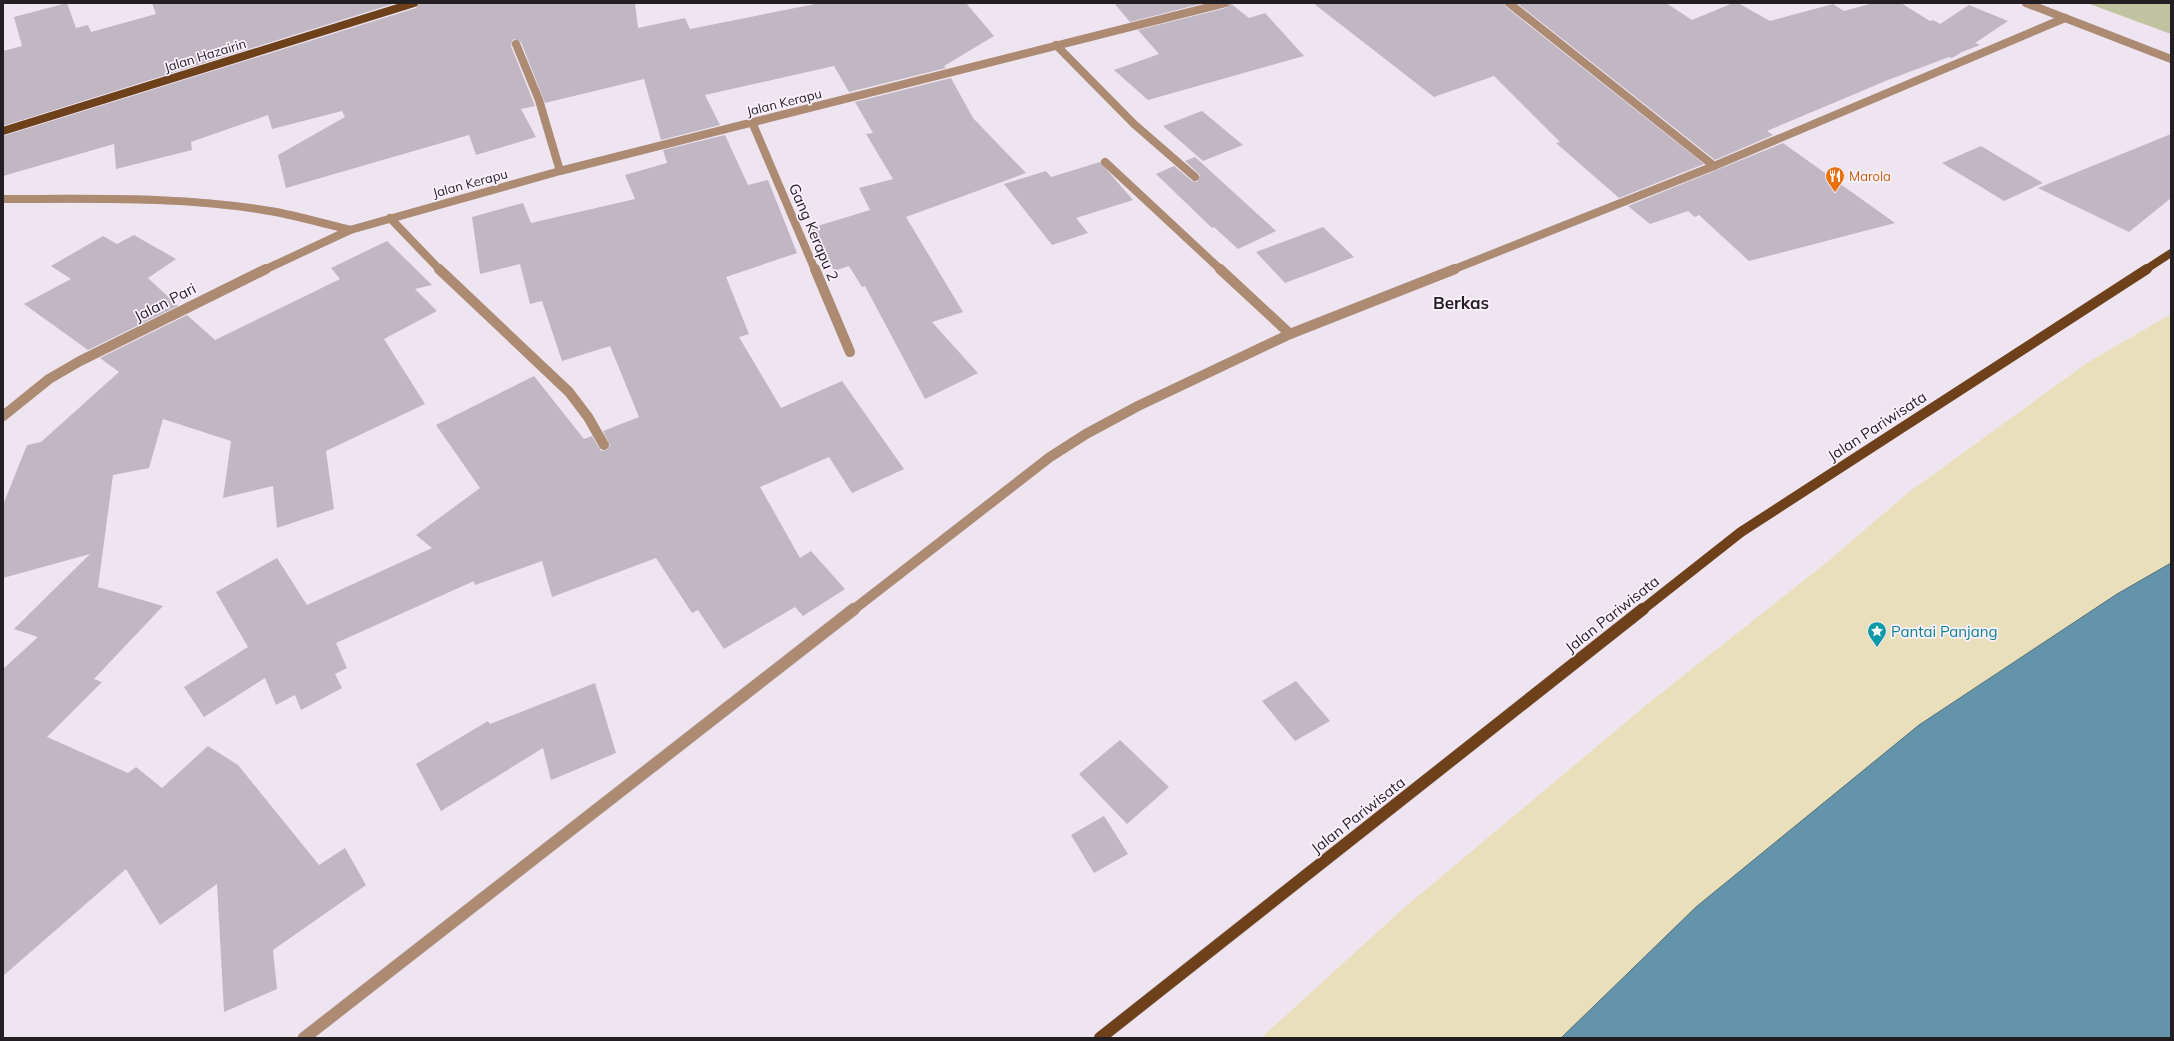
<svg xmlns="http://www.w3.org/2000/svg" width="2174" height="1041" font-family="Mulish,sans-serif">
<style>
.green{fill:#bfc3a0}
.sand{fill:#e9dfba}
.water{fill:#6394a9;stroke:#507180}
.building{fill:#c1b7c3}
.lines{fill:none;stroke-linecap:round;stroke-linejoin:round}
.minor-far2-casing{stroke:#cac1cc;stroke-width:8}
.minor-far1-casing{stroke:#cac1cc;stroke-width:10}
.minor-casing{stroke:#cac1cc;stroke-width:13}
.major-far2-casing{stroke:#cac1cc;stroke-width:8}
.major-far1-casing{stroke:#cac1cc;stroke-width:10}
.major-casing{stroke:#cac1cc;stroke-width:13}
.minor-far2{stroke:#ad8b72;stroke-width:8}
.minor-far1{stroke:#ad8b72;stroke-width:10}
.minor{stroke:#ad8b72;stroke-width:12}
.major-far2{stroke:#6f411a;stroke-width:8}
.major-far1{stroke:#6f411a;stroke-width:10}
.major{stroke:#6f411a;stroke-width:12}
.labels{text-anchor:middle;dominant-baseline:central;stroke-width:3.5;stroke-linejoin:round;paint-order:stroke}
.far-street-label{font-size:13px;fill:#221e22;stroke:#fcf2ff}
.far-food-label{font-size:13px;fill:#c56008;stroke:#fcf2ff;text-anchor:start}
.street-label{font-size:15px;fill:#221e22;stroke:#fcf2ff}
.culture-label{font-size:15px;fill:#0d838f;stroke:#fcf2ff;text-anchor:start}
.quarter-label{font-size:17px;font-weight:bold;fill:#221e22;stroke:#fcf2ff}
</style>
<rect width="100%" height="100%" fill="#efe5f1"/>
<polygon class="green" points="2087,3 2171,3 2171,34"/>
<polygon class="sand" points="2171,314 2171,563 2117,594 1696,907 1561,1038 1261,1038 1405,907 1650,702 1827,562 1909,492 2087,363"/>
<polygon class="water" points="2171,563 2171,1038 1561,1038 1696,907 1919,725 2117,594"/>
<g class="building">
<polygon points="67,3 76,28 88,25 91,32 156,14 152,3 396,3 3,126 3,51 22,46 14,17"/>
<polygon points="419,3 635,3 638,28 685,18 690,29 820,3 966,3 994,36 944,66 946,68 849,92 834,66 705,95 720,125 661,140 644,79 545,103 521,42 514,39 512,41 511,46 535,106 521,109 536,137 476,155 469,135 286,188 278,155 345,117 342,111 272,129 268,115 191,142 192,150 116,169 114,144 3,176 3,136 416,8"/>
<polygon points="1114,3 1204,3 1130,22"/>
<polygon points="1230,3 1249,18 1265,13 1304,56 1148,100 1114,70 1159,54 1138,30 1226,8"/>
<polygon points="1313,3 1504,3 1506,7 1704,164 1619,198 1556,143 1560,142 1494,76 1434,97"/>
<polygon points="1517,3 1666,3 1692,20 1733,3 1738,3 1770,21 1833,4 1844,11 1873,3 1901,3 1930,21 1933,20 1940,24 1969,5 2008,21 1975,43 1980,45 1962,52 1952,58 1949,57 1888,80 1767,131 1773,135 1715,160"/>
<polygon points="951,78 973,118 1026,173 906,217 963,312 932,322 978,373 925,399 865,286 862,287 849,266 834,271 811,228 870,210 859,188 893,179 866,134 873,133 855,102"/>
<polygon points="1202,111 1243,145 1203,161 1163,126"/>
<polygon points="2171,134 2171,198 2129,232 2038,188"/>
<polygon points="725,135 748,185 768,180 797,253 726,277 749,334 739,337 781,408 842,381 904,469 852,493 829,457 760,487 800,558 811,551 845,589 803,616 795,607 724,649 698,610 692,613 656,558 552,597 542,561 475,585 474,581 336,643 347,668 335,674 342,688 301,710 295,695 276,705 265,678 204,717 184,687 248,647 216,592 277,558 307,605 432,548 416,535 480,488 436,425 534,376 584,439 592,436 601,451 607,450 610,445 603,431 639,417 610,346 562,361 542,301 530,304 520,264 480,274 472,217 523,203 531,223 635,199 625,175 667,163 663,150"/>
<polygon points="1783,143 1895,223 1749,261 1699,215 1695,217 1688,211 1650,224 1628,206"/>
<polygon points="1981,146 2043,183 2004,201 1942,163"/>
<polygon points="1195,157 1276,231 1238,249 1214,227 1212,228 1156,174 1174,166 1192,181 1197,182 1200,175 1185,161"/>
<polygon points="1100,162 1133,200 1076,218 1088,233 1052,245 1004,184 1046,171 1051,177"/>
<polygon points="1323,227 1354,257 1285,283 1256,252"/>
<polygon points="134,235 176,259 148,278 178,306 88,350 24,304 71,279 51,266 103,236 117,244"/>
<polygon points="387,241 432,285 415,289 437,311 384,339 425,404 326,451 334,509 277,528 273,486 223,498 231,441 163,419 149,468 113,475 98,587 163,606 94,679 102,682 47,737 128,773 136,767 162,788 208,746 238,765 319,865 345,848 366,885 273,950 277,989 224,1012 217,884 160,925 126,869 3,976 3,669 38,637 14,629 90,554 3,578 3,505 27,445 41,442 119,372 100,358 187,315 215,340 340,279 331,268"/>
<polygon points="1296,681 1330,721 1295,741 1262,701"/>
<polygon points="595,683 616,753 551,780 543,748 441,811 416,764 488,721 490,724"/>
<polygon points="1120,740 1169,787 1127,824 1079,774"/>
<polygon points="1104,816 1128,854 1094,873 1071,835"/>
</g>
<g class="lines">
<defs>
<g id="minor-far2">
<polyline points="1509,3 1714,166"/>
<polyline points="2026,3 2171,59"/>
<polyline points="516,44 539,100 560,171"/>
<polyline points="1056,45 1134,124 1195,177"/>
<polyline points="752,122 815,270"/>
<polyline points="1105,162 1221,270"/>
<path d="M3,199c90,0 184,-3 273,13 25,5 50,12 74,18"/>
<polyline points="390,218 440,270"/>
<polyline points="264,270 350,230 560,171 1225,3"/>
<polyline points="1452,270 1714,166 2065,18"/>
</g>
<g id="minor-far1">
<polyline points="439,269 569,392 588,417 604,445"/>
<polyline points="815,269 850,352"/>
<polyline points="1220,269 1290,334"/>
<polyline points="3,416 49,379 80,361 266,269"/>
<polyline points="853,610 1050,457 1086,434 1138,406 1290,334 1455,269"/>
</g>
<polyline id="minor" points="304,1038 854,609"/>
<g id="major-far2">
<polyline points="3,131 414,3"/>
<polyline points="2145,270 2171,253"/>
</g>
<polyline id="major-far1" points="1642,610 1741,532 2147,269"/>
<polyline id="major" points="1100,1038 1643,609"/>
</defs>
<use href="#minor-far2" class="minor-far2-casing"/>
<use href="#minor-far1" class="minor-far1-casing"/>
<use href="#minor" class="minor-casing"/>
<use href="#major-far2" class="major-far2-casing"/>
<use href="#major-far1" class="major-far1-casing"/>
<use href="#major" class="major-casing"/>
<use href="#minor-far2" class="minor-far2"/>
<use href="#minor-far1" class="minor-far1"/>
<use href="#minor" class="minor"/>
<use href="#major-far2" class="major-far2"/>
<use href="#major-far1" class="major-far1"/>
<use href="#major" class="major"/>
</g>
<defs>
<symbol id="restaurant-pin" viewBox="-11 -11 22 30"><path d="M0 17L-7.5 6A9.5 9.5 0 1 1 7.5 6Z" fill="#e8710a" stroke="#fcf2ff"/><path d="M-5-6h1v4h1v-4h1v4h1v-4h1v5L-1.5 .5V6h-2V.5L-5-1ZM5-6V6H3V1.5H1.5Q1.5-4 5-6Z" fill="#fff"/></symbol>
<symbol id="sight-pin" viewBox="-11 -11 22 30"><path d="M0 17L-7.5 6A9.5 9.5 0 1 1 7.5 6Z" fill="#0f9aa8" stroke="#fcf2ff"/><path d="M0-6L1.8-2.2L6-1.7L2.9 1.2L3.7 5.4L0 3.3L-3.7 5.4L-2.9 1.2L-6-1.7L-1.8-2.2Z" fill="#fff"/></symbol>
</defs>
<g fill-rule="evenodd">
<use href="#restaurant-pin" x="1824" y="165" width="22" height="30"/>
<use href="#sight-pin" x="1866" y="620" width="22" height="30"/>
</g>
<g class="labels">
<g class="far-street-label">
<text transform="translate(205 55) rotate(-17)">Jalan Hazairin</text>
<text transform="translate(784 102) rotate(-14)">Jalan Kerapu</text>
<text transform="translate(470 183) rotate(-15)">Jalan Kerapu</text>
</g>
<g class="far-food-label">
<text x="1849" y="176">Marola</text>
</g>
<g class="street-label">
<text transform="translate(814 232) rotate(67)">Gang Kerapu 2</text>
<text transform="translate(165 302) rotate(-27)">Jalan Pari</text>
<text transform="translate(1877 426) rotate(-33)">Jalan Pariwisata</text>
<text transform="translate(1612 614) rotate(-38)">Jalan Pariwisata</text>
<text transform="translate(1358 815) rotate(-38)">Jalan Pariwisata</text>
</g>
<g class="culture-label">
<text x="1891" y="631">Pantai Panjang</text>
</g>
<g class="quarter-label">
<text x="1461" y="302">Berkas</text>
</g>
</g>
<rect width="2174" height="1041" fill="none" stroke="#221e22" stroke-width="8"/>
</svg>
